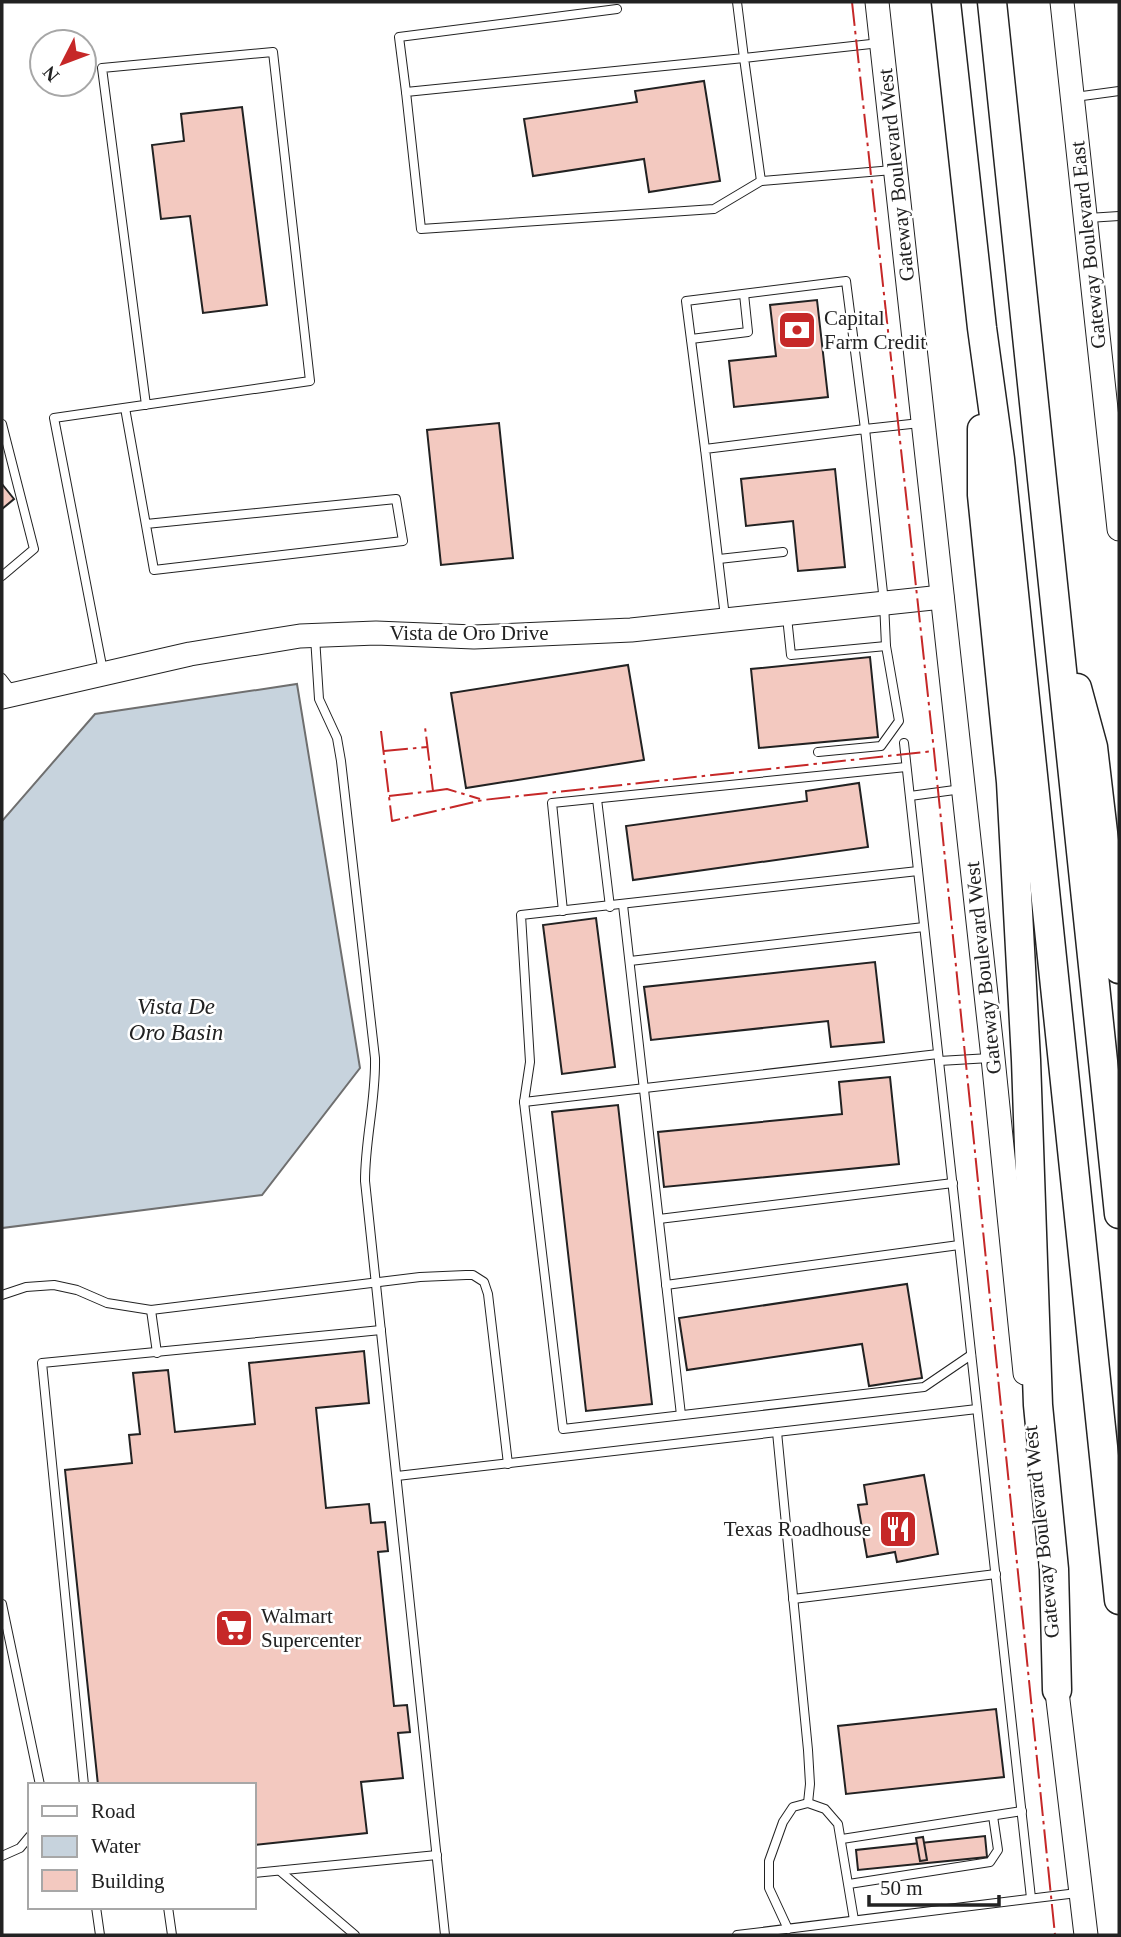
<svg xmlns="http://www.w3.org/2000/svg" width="1121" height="1937" font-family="Georgia,serif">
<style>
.water{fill:#c7d3dd;stroke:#6f6f6f;stroke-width:2}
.building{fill:#f3c9c0;stroke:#222;stroke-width:2}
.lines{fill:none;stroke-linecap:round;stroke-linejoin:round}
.lane-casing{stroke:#222;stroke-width:10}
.secondary-casing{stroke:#222;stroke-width:25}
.highway-casing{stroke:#222;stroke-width:31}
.lane{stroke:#fff;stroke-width:8}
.secondary{stroke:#fff;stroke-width:23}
.highway{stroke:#fff;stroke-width:28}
.power{stroke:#c62828;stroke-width:2;stroke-dasharray:24 5 3.5 5;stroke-linecap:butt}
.labels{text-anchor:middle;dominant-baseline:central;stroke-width:5;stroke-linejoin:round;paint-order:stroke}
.street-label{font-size:21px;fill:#222;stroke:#fff}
.poi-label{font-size:21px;fill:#222;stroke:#fff;text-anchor:start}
.water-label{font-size:23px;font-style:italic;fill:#222;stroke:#fff}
</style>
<rect width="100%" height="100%" fill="#fff"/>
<polygon class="water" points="297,684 360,1068 262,1195 2,1228 2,821 95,714"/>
<g class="building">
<polygon points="704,81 720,181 649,192 644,159 533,176 524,119 637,102 635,91"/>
<polygon points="242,107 267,305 203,313 190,216 161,219 152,145 184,141 181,114"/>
<polygon points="817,300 828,397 734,407 729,361 776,356 770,305"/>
<polygon points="499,423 513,558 441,565 427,430"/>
<polygon points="835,469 845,567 798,571 793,521 746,526 741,479"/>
<polygon points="2,484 14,499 2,509"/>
<polygon points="870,657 878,737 759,748 751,669"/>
<polygon points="628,665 644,760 466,788 451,693"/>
<polygon points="859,783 868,847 633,880 626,826 807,801 806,791"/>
<polygon points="596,918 615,1067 562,1074 543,925"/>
<polygon points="875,962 884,1042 831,1047 828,1021 651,1040 644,987"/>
<polygon points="890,1077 899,1164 664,1187 658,1132 842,1114 839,1082"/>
<polygon points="618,1105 652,1404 586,1411 552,1112"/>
<polygon points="907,1284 922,1378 869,1386 862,1344 687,1370 679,1318"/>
<polygon points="364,1351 369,1403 316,1408 326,1508 369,1504 371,1523 385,1522 388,1551 378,1552 394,1706 407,1705 410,1732 398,1733 403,1778 361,1782 367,1833 254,1845 254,1785 98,1785 65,1470 132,1463 129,1435 140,1434 133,1373 168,1370 175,1432 255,1424 249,1363"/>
<polygon points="924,1475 938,1554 897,1562 895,1552 867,1557 858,1505 867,1504 864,1485"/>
<polygon points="996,1709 1004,1777 846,1794 838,1726"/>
<polygon points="985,1836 987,1857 858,1870 856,1850"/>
<polygon points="923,1837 927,1860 920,1861 916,1838"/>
</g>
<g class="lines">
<defs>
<g id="lane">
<polyline points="737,2 744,58 406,92 421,229 714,209 761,181"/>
<polyline points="880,43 744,58 761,181 893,170"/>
<polyline points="406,92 399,37 617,9"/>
<polyline points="1075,97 1119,91"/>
<polyline points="1088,218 1119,216"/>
<polyline points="691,339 748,332 744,294"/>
<polyline points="125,408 154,570 403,541 396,499 146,524"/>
<polyline points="2,424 34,549 2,576"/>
<polyline points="705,449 686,301 846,281 865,429 920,423"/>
<polyline points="719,559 783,552"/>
<polyline points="725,617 705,449 865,429 884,602 886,646 899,721 881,746 818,752"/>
<polyline points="787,617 791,655 886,646"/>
<path d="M315,637l4,62 18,39 4,23 34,297c1,42 -10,81 -10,123l80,754"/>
<polyline points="103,671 54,418 310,381 273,52 102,68 146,405"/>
<polyline points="2,678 12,691"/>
<polyline points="904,743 1031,1898"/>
<polyline points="910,796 962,789"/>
<polyline points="597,799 610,907"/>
<polyline points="918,871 521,915 530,1062 524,1102 563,1429 924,1387 971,1355"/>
<polyline points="623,905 681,1415"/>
<polyline points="563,911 552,803 906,767"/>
<polyline points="630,961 924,927"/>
<polyline points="939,1061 990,1058"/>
<polyline points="524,1102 938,1054"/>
<polyline points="659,1219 953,1183"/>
<polyline points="666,1285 959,1245"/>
<polyline points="2,1295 26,1287 54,1285 77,1290 107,1303 151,1310 420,1277 466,1275 473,1275 484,1282 488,1294 508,1464"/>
<polyline points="151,1310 157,1353"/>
<polyline points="777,1432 808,1750 810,1784 808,1803"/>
<polyline points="397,1476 977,1409"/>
<polyline points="793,1599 996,1574"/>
<polyline points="2,1604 40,1785"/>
<polyline points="84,1785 42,1363 381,1330"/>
<polyline points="842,1839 1022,1811"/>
<polyline points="2,1856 20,1848 30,1836"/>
<polyline points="280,1871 355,1935"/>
<polyline points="254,1873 437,1855"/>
<polyline points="849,1884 990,1862 998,1850 993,1816"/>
<polyline points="96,1907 100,1935"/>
<polyline points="168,1907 172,1935"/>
<polyline points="788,1929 769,1888 769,1861 783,1822 793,1807 808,1803 825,1809 838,1824 854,1920"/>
<polyline points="737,1935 1077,1893"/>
</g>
<g id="secondary">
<polyline points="877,2 993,1058 1025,1373"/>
<polyline points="1062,2 1119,529"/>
<polyline points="2,697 190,654 300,636 376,633 474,637 631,630 942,597"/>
<polyline points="1055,1675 1086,1935"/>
</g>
<g id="highway">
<polyline points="946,2 982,328 1000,459 1119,1600"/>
<polyline points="992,2 1119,1214"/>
<polyline points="982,429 982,495 1011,782 1026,1060 1038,1405 1054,1569 1057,1690"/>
<polyline points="1077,688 1093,747 1119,969"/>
</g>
</defs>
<use href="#lane" class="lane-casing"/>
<use href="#secondary" class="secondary-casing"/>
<use href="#highway" class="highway-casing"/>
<use href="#lane" class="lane"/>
<use href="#secondary" class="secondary"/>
<use href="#highway" class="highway"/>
<g class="power">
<polyline points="852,2 934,751 1055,1935"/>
<polyline points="381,731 392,821 483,800 934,751"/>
<polyline points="384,751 428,747"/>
<polyline points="433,791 447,789 480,799"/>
<polyline points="389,796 433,791 425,727"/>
</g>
</g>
<defs>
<symbol id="bank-square" viewBox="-11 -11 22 22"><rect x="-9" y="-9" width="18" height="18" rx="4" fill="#c62828" stroke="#fff"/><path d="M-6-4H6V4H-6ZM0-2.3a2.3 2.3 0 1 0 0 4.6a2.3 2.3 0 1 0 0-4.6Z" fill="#fff"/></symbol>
<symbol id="restaurant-square" viewBox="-11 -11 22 22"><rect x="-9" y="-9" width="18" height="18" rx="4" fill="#c62828" stroke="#fff"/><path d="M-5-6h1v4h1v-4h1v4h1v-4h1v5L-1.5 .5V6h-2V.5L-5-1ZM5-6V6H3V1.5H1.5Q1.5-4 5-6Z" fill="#fff"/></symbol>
<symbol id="supermarket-square" viewBox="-11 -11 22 22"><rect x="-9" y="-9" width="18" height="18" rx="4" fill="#c62828" stroke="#fff"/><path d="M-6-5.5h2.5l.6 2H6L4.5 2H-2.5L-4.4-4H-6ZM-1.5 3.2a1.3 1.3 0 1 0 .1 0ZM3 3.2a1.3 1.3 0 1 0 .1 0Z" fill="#fff"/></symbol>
</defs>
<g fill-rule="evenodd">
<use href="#bank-square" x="775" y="308" width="44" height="44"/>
<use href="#restaurant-square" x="876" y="1507" width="44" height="44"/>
<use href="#supermarket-square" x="212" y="1606" width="44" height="44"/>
</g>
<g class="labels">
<g class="street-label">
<text transform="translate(896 175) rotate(-96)">Gateway Boulevard West</text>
<text transform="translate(1088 245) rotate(-96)">Gateway Boulevard East</text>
<text x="469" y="633">Vista de Oro Drive</text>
<text transform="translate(983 968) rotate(-96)">Gateway Boulevard West</text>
<text transform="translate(1041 1532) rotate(-96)">Gateway Boulevard West</text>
</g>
<g class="poi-label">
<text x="824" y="318">Capital<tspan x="824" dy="24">Farm Credit</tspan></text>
<text x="871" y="1529" text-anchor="end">Texas Roadhouse</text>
<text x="261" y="1616">Walmart<tspan x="261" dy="24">Supercenter</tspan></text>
</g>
<g class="water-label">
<text x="176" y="1006">Vista De<tspan x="176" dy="26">Oro Basin</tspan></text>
</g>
</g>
<rect width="1121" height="1937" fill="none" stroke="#222222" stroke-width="7"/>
<rect x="28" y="1783" width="228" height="126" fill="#ffffff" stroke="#a7a7a7" stroke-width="2"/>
<rect x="42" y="1806" width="35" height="10" fill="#ffffff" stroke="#a7a7a7" stroke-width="2"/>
<text x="91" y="1818" font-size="21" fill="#222222">Road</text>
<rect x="42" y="1836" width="35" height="21" fill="#c7d3dd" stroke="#a7a7a7" stroke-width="2"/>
<text x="91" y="1853" font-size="21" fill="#222222">Water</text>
<rect x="42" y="1870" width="35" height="21" fill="#f3c9c0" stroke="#a7a7a7" stroke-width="2"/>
<text x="91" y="1888" font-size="21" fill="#222222">Building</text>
<g transform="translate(63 63) rotate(228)"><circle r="33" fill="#ffffff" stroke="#a7a7a7" stroke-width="2"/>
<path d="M0-5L12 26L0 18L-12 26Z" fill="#c62828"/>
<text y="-10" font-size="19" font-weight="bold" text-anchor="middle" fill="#222222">N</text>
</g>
<path d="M869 1895v10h130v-10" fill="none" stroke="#222222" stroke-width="3.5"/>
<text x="880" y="1895" font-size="21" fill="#222222" stroke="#ffffff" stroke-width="5" paint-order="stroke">50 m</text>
</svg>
